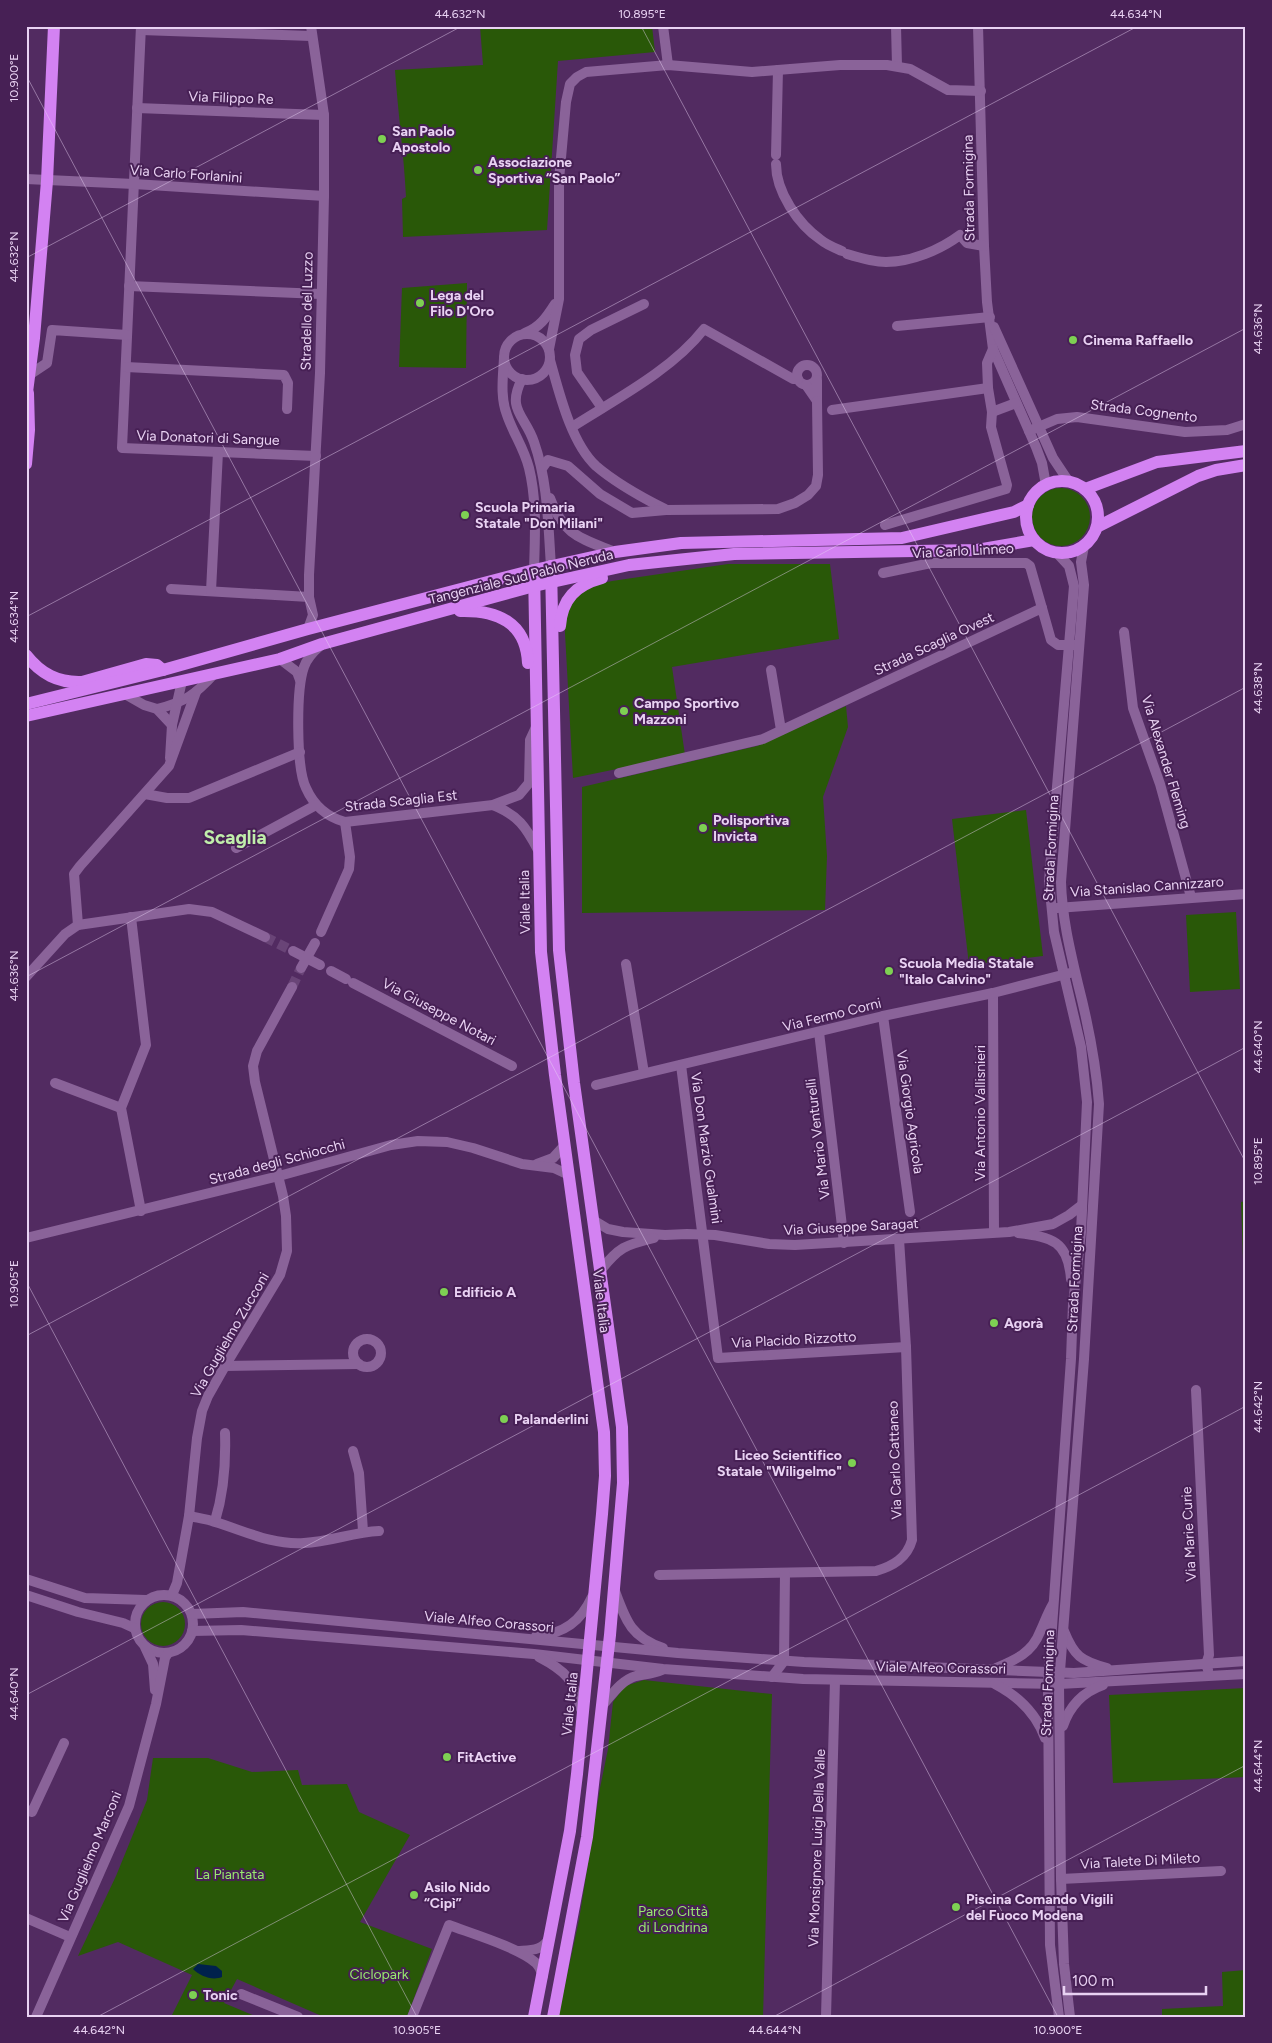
<svg xmlns="http://www.w3.org/2000/svg" width="1272" height="2043" font-family="Figtree,sans-serif">
<style>
.green{fill:#295808}
.water{fill:#00214c}
.lines{fill:none;stroke-linecap:round;stroke-linejoin:round}
.minor-tunnel{stroke:#694477;stroke-width:10;stroke-dasharray:10 5;stroke-linecap:butt}
.minor{stroke:#8a6399;stroke-width:10}
.major{stroke:#d382f2;stroke-width:12}
.ticks{fill:none;stroke:#e9d2f3;stroke-width:1;stroke-opacity:0.45}
.poi-dot{fill:#7ed053;stroke:#472055;stroke-width:2}
.labels{text-anchor:middle;dominant-baseline:central;stroke-width:4;stroke-linejoin:round;paint-order:stroke}
.street-label{font-size:14px;fill:#e9d2f3;stroke:#472055}
.poi-label{font-size:14px;font-weight:bold;fill:#e9d2f3;stroke:#472055;text-anchor:start}
.park-label{font-size:14px;fill:#98e96f;stroke:#472055}
.district-label{font-size:19px;font-weight:bold;fill:#c0eeab;stroke:#472055}
.neatline{fill:none;stroke:#e9d2f3;stroke-width:2}
.ticks-label{font-size:12px;text-anchor:middle;fill:#e9d2f3}
</style>
<rect width="100%" height="100%" fill="#522b61"/>
<g class="green">
<path d="M480,26h172l3,26 -97,9 -11,169 -144,7 -1,-38 4,-2c-2,-42 -8,-84 -11,-127l88,-5z"/>
<polygon points="467,283 466,368 399,367 402,288"/>
<circle cx="1061" cy="517" r="29"/>
<path d="M728,564h102l9,75 -167,28 13,88 -112,23 -8,-145c1,-33 17,-46 47,-52z"/>
<polygon points="846,706 848,727 823,797 827,856 825,910 582,913 582,787 757,746"/>
<polygon points="1026,810 1043,956 969,965 952,819"/>
<polygon points="1236,912 1240,989 1190,992 1186,915"/>
<polygon points="1246,1201 1246,1288 1244,1288 1241,1202"/>
<circle cx="163" cy="1624" r="22"/>
<polygon points="644,1680 772,1694 763,2017 558,2017 579,1920 600,1788 608,1749 613,1702 625,1686"/>
<polygon points="1246,1688 1246,1777 1113,1783 1109,1695"/>
<polygon points="153,1758 208,1758 252,1772 298,1770 302,1785 347,1784 359,1812 410,1835 360,1922 432,1949 407,2017 324,2017 237,1979 224,2003 257,2017 171,2017 192,1975 118,1942 78,1956 116,1876 147,1800"/>
<polygon points="1246,1970 1246,2017 1162,2017 1162,2009 1223,2006 1222,1972"/>
</g>
<path class="water" d="M198,1964l18,2 6,5v6c-10,4 -22,-1 -29,-8z"/>
<g class="lines">
<g class="minor-tunnel">
<polyline points="265,937 293,951"/>
<polyline points="292,987 301,968"/>
</g>
<g class="minor">
<polyline points="141,26 122,448 316,456"/>
<polyline points="663,26 668,65"/>
<polyline points="896,26 897,66"/>
<polyline points="978,26 984,246 987,302 993,349 1036,447 1042,463 1046,485"/>
<polyline points="141,30 311,36"/>
<polyline points="137,108 324,115"/>
<polyline points="776,155 778,70"/>
<path d="M776,164c0,28 22,60 45,76 6,5 14,8 21,11"/>
<polyline points="26,179 134,184 324,196"/>
<path d="M847,254c13,4 26,8 39,8 25,0 54,-12 74,-27l7,8 17,3"/>
<polyline points="129,286 321,294"/>
<polyline points="897,326 990,317"/>
<polyline points="994,327 1053,458 1069,482"/>
<path d="M525,333c15,-6 21,-15 30,-29"/>
<circle cx="527" cy="357" r="23"/>
<polyline points="549,349 559,299 559,180 566,102 570,84 577,77 586,72 668,65 752,72 840,65 887,65 910,69 948,90 981,91"/>
<path d="M504,358c-1,19 -4,39 3,57 6,18 17,33 22,53 8,32 6,69 5,102"/>
<path d="M550,360c9,32 21,83 46,106 21,18 45,31 69,43"/>
<circle cx="807" cy="375" r="10"/>
<polyline points="126,367 284,375 288,383 287,409"/>
<polyline points="29,375 47,363 52,330 127,335"/>
<path d="M522,379c-16,31 3,36 12,63 14,40 14,82 17,124"/>
<polyline points="806,385 817,401 817,380"/>
<polyline points="602,408 577,372 575,355 579,339 591,330 644,304"/>
<polyline points="832,410 988,388"/>
<polyline points="992,412 1016,403"/>
<path d="M572,427c44,-28 100,-57 132,-98l89,50h5"/>
<polyline points="1029,431 1057,419 1077,417 1185,432 1227,430 1246,424"/>
<polyline points="543,467 548,460 568,466 600,494 632,513 666,510 778,509 795,503 808,495 816,486 818,475 817,401"/>
<path d="M550,498c14,38 30,40 65,54"/>
<polyline points="885,525 1006,489 1007,485 991,427 992,412 988,388 987,363 993,349"/>
<polyline points="1057,553 1069,566 1074,586 1049,881 1054,932 1081,1047 1087,1102 1081,1232 1073,1304 1071,1359 1048,1684 1050,1945 1059,2017"/>
<polyline points="883,573 931,563 1026,563 1030,566 1042,608"/>
<polyline points="171,589 309,597"/>
<polyline points="211,591 218,452"/>
<polyline points="308,629 313,615 309,597 309,575 320,373 324,196 324,115 311,26"/>
<polyline points="1124,632 1133,708 1160,784 1191,897"/>
<path d="M320,646c-7,6 -13,12 -16,21 -8,22 -8,101 2,121 8,18 21,29 39,34l148,-17 26,-10 10,-12 1,-43 6,-13"/>
<polyline points="280,659 297,672 300,680"/>
<polyline points="771,670 781,730"/>
<polyline points="123,693 144,705 157,709 172,725"/>
<path d="M157,709c28,-7 38,-14 58,-36"/>
<polyline points="170,758 172,725 182,681"/>
<polyline points="619,773 763,739 1042,608 1051,640 1058,645 1076,645"/>
<polyline points="145,794 167,798 189,798 300,752"/>
<path d="M493,805c25,10 33,22 45,45"/>
<polyline points="236,848 316,805"/>
<polyline points="1057,908 1246,894"/>
<polyline points="131,917 146,1045 121,1108 141,1211"/>
<polyline points="78,925 74,874 80,866 169,766 196,692"/>
<polyline points="321,932 349,869 350,857 345,822"/>
<polyline points="293,951 320,965"/>
<polyline points="626,964 644,1073"/>
<polyline points="301,968 315,943"/>
<polyline points="331,971 346,979"/>
<polyline points="26,977 65,934 78,925 189,909 212,912 265,937"/>
<polyline points="353,983 512,1066"/>
<polyline points="993,993 994,1232"/>
<polyline points="883,1016 910,1212"/>
<polyline points="819,1032 844,1243"/>
<polyline points="681,1065 718,1358 906,1347"/>
<polyline points="55,1083 121,1108"/>
<polyline points="596,1085 883,1016 993,993 1070,973"/>
<polyline points="537,1164 553,1158 565,1145"/>
<polyline points="593,1220 608,1229 623,1232 665,1235 687,1234 715,1235 769,1244 795,1245 1009,1232 1053,1224 1069,1215 1082,1205"/>
<path d="M1018,1233c34,4 50,8 53,46"/>
<polyline points="26,1238 279,1176 391,1145 418,1141 447,1142 473,1148 522,1164 554,1168 569,1175"/>
<path d="M600,1271c19,-24 25,-26 54,-33"/>
<circle cx="367" cy="1353" r="14"/>
<polyline points="225,1366 359,1364"/>
<polyline points="1196,1390 1209,1655 1206,1664 1208,1670"/>
<polyline points="353,1451 359,1473 363,1531"/>
<path d="M189,1516c9,2 18,3 26,6 30,9 56,23 89,21 26,-1 49,-11 75,-12"/>
<path d="M215,1521c9,-29 11,-57 10,-88"/>
<path d="M659,1575l217,-4c17,-5 31,-13 36,-31l-6,-193 -7,-108"/>
<polyline points="26,1579 85,1598 146,1600"/>
<path d="M615,1591c11,30 16,46 48,57"/>
<circle cx="164" cy="1624" r="29"/>
<polyline points="26,1595 78,1612 123,1623 134,1628"/>
<polyline points="172,1595 177,1583 189,1516 197,1438 202,1411 208,1396 225,1366 280,1275 287,1251 286,1216 283,1196 255,1082 253,1066 257,1051 292,987"/>
<polyline points="192,1614 243,1612 678,1653 804,1662 1074,1673 1246,1661"/>
<polyline points="192,1631 241,1630 534,1654 663,1669 803,1679 1059,1684 1246,1674"/>
<path d="M1064,1631c10,25 17,30 43,37"/>
<path d="M536,1636c28,-2 45,-15 56,-39"/>
<polyline points="145,1647 153,1664 155,1690"/>
<path d="M539,1657c27,14 35,23 42,52"/>
<path d="M996,1668c19,-8 36,-15 44,-36 5,-10 7,-18 13,-28"/>
<polyline points="772,1677 784,1661 785,1573"/>
<path d="M995,1684c23,12 41,29 50,54"/>
<path d="M601,1707c10,-11 20,-27 35,-31 10,-2 17,-2 26,-6"/>
<path d="M1063,1726c7,-21 20,-34 40,-41"/>
<polyline points="26,1810 32,1812 64,1743"/>
<polyline points="1061,1879 1221,1871"/>
<polyline points="26,1918 70,1937"/>
<path d="M518,1951c12,-1 25,0 31,-13"/>
<polyline points="241,1994 298,2017"/>
<polyline points="36,2017 129,1806 156,1704 165,1658 168,1653"/>
<path d="M412,2017l37,-92c21,8 71,23 87,38 4,4 5,8 7,13"/>
<polyline points="826,2017 835,1680"/>
<path d="M1070,2017l-6,-53 -3,-85 -2,-195 25,-325 15,-255c-3,-41 -11,-81 -21,-120 -8,-34 -16,-67 -17,-102l23,-297 -3,-23 3,-16"/>
</g>
<g class="major">
<polyline points="26,400 34,338 47,181 54,26"/>
<polyline points="26,464 29,430 28,393"/>
<circle cx="1062" cy="517" r="36"/>
<polyline points="1085,489 1157,462 1246,451"/>
<polyline points="1097,527 1198,476 1216,470 1246,465"/>
<polyline points="551,566 559,950 574,1083 622,1427 623,1483 610,1635 587,1837 553,2017"/>
<polyline points="534,570 541,952 555,1075 604,1432 605,1476 602,1514 577,1774 570,1831 534,2017"/>
<path d="M460,611c37,-1 66,11 68,52"/>
<path d="M560,626c2,-27 16,-41 42,-48"/>
<path d="M26,655c15,19 32,28 56,27l64,-18 11,1 6,5"/>
<polyline points="26,704 163,670 308,629 534,570 615,552 681,543 902,538 1014,512 1028,505"/>
<polyline points="26,716 280,659 322,644 534,586 629,565 734,554 977,550 1034,540"/>
</g>
</g>
<path class="ticks" d="M641,26l605,1137M26,75l1032,1942M26,258l436,-232M26,617l1112,-591M26,977l1220,-649M26,1281l391,736M26,1336l1220,-649M26,1695l1220,-648M97,2017l1149,-611M773,2017l473,-252"/>
<g class="poi-dot">
<circle cx="382" cy="139" r="5"/>
<circle cx="478" cy="170" r="5"/>
<circle cx="420" cy="303" r="5"/>
<circle cx="1073" cy="340" r="5"/>
<circle cx="465" cy="515" r="5"/>
<circle cx="624" cy="711" r="5"/>
<circle cx="703" cy="828" r="5"/>
<circle cx="889" cy="971" r="5"/>
<circle cx="444" cy="1292" r="5"/>
<circle cx="994" cy="1323" r="5"/>
<circle cx="504" cy="1419" r="5"/>
<circle cx="852" cy="1463" r="5"/>
<circle cx="447" cy="1757" r="5"/>
<circle cx="414" cy="1895" r="5"/>
<circle cx="956" cy="1907" r="5"/>
<circle cx="193" cy="1995" r="5"/>
</g>
<g class="labels">
<g class="street-label">
<text transform="translate(231 98) rotate(2)">Via Filippo Re</text>
<text transform="translate(186 174) rotate(4)">Via Carlo Forlanini</text>
<text transform="translate(969 188) rotate(-91)">Strada Formigina</text>
<text transform="translate(307 311) rotate(-89)">Stradello del Luzzo</text>
<text transform="translate(1144 411) rotate(7)">Strada Cognento</text>
<text transform="translate(208 438) rotate(2)">Via Donatori di Sangue</text>
<text transform="translate(963 551) rotate(-3)">Via Carlo Linneo</text>
<text transform="translate(521 577) rotate(-14)">Tangenziale Sud Pablo Neruda</text>
<text transform="translate(934 644) rotate(-25)">Strada Scaglia Ovest</text>
<text transform="translate(1166 762) rotate(73)">Via Alexander Fleming</text>
<text transform="translate(401 801) rotate(-6)">Strada Scaglia Est</text>
<text transform="translate(1051 848) rotate(-87)">Strada Formigina</text>
<text transform="translate(1147 887) rotate(-4)">Via Stanislao Cannizzaro</text>
<text transform="translate(525 902) rotate(-91)">Viale Italia</text>
<text transform="translate(439 1012) rotate(28)">Via Giuseppe Notari</text>
<text transform="translate(832 1015) rotate(-14)">Via Fermo Corni</text>
<text transform="translate(910 1112) rotate(82)">Via Giorgio Agricola</text>
<text transform="translate(980 1113) rotate(-90)">Via Antonio Vallisnieri</text>
<text transform="translate(818 1139) rotate(-97)">Via Mario Venturelli</text>
<text transform="translate(706 1148) rotate(82)">Via Don Marzio Gualmini</text>
<text transform="translate(277 1162) rotate(-15)">Strada degli Schiocchi</text>
<text transform="translate(851 1227) rotate(-3)">Via Giuseppe Saragat</text>
<text transform="translate(1075 1279) rotate(-87)">Strada Formigina</text>
<text transform="translate(601 1301) rotate(83)">Viale Italia</text>
<text transform="translate(230 1335) rotate(-60)">Via Guglielmo Zucconi</text>
<text transform="translate(794 1340) rotate(-3)">Via Placido Rizzotto</text>
<text transform="translate(895 1460) rotate(-92)">Via Carlo Cattaneo</text>
<text transform="translate(1189 1534) rotate(-93)">Via Marie Curie</text>
<text transform="translate(489 1622) rotate(5)">Viale Alfeo Corassori</text>
<text transform="translate(941 1668) rotate(1)">Viale Alfeo Corassori</text>
<text transform="translate(1048 1683) rotate(-88)">Strada Formigina</text>
<text transform="translate(570 1704) rotate(-84)">Viale Italia</text>
<text transform="translate(817 1848) rotate(-88)">Via Monsignore Luigi Della Valle</text>
<text transform="translate(90 1857) rotate(-67)">Via Guglielmo Marconi</text>
<text transform="translate(1140 1861) rotate(-3)">Via Talete Di Mileto</text>
</g>
<g class="poi-label">
<text x="392" y="131">San Paolo<tspan x="392" dy="16">Apostolo</tspan></text>
<text x="488" y="162">Associazione<tspan x="488" dy="16">Sportiva “San Paolo”</tspan></text>
<text x="430" y="295">Lega del<tspan x="430" dy="16">Filo D'Oro</tspan></text>
<text x="1083" y="340">Cinema Raffaello</text>
<text x="475" y="507">Scuola Primaria<tspan x="475" dy="16">Statale "Don Milani"</tspan></text>
<text x="634" y="703">Campo Sportivo<tspan x="634" dy="16">Mazzoni</tspan></text>
<text x="713" y="820">Polisportiva<tspan x="713" dy="16">Invicta</tspan></text>
<text x="899" y="963">Scuola Media Statale<tspan x="899" dy="16">"Italo Calvino"</tspan></text>
<text x="454" y="1292">Edificio A</text>
<text x="1004" y="1323">Agorà</text>
<text x="514" y="1419">Palanderlini</text>
<text x="842" y="1455" text-anchor="end">Liceo Scientifico<tspan x="842" dy="16">Statale "Wiligelmo"</tspan></text>
<text x="457" y="1757">FitActive</text>
<text x="424" y="1887">Asilo Nido<tspan x="424" dy="16">“Cipì”</tspan></text>
<text x="966" y="1899">Piscina Comando Vigili<tspan x="966" dy="16">del Fuoco Modena</tspan></text>
<text x="203" y="1995">Tonic</text>
</g>
<g class="park-label">
<text x="230" y="1874">La Piantata</text>
<text x="673" y="1911">Parco Città<tspan x="673" dy="16">di Londrina</tspan></text>
<text x="379" y="1974">Ciclopark</text>
</g>
<g class="district-label">
<text x="235" y="837">Scaglia</text>
</g>
</g>
<rect width="1272" height="2043" fill="none" stroke="#472055" stroke-width="55"/>
<path d="M1064 1986v8h142v-8" fill="none" stroke="#e9d2f3" stroke-width="2.5"/>
<text x="1072" y="1986" font-size="15" fill="#e9d2f3" stroke="#472055" stroke-width="4" paint-order="stroke">100 m</text>
<rect x="28" y="28" width="1216" height="1988" class="neatline"/>
<g class="ticks-label">
<text x="460" y="18">44.632°N</text>
<text x="642" y="18">10.895°E</text>
<text x="1136" y="18">44.634°N</text>
<text transform="translate(14 78) rotate(-90)" y="4">10.900°E</text>
<text transform="translate(14 257) rotate(-90)" y="4">44.632°N</text>
<text transform="translate(1258 329) rotate(-90)" y="4">44.636°N</text>
<text transform="translate(14 617) rotate(-90)" y="4">44.634°N</text>
<text transform="translate(1258 688) rotate(-90)" y="4">44.638°N</text>
<text transform="translate(14 976) rotate(-90)" y="4">44.636°N</text>
<text transform="translate(1258 1047) rotate(-90)" y="4">44.640°N</text>
<text transform="translate(1258 1161) rotate(-90)" y="4">10.895°E</text>
<text transform="translate(14 1284) rotate(-90)" y="4">10.905°E</text>
<text transform="translate(1258 1407) rotate(-90)" y="4">44.642°N</text>
<text transform="translate(14 1694) rotate(-90)" y="4">44.640°N</text>
<text transform="translate(1258 1766) rotate(-90)" y="4">44.644°N</text>
<text x="99" y="2034">44.642°N</text>
<text x="417" y="2034">10.905°E</text>
<text x="775" y="2034">44.644°N</text>
<text x="1058" y="2034">10.900°E</text>
</g>
</svg>
